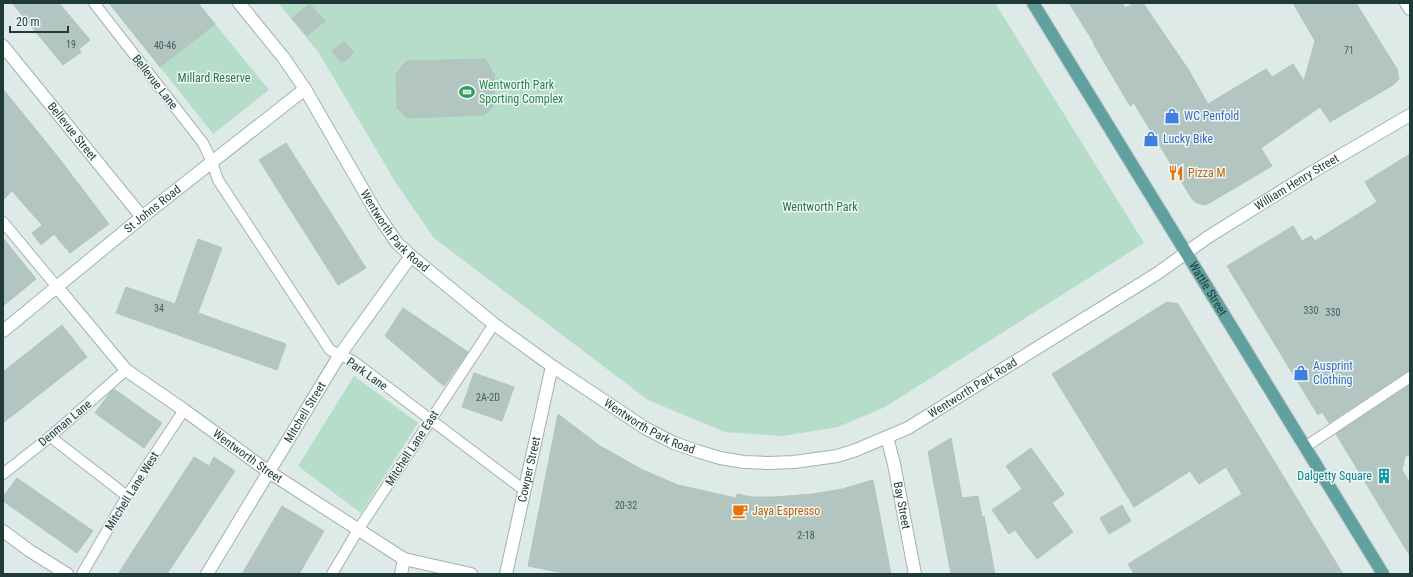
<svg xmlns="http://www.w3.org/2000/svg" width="1413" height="577" font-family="'Roboto Condensed',sans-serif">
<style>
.green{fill:#b5ddc9}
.building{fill:#b3c5c1;stroke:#b0c4c0}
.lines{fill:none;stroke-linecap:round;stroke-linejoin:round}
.lane-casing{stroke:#a1b2b0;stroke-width:12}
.street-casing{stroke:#a1b2b0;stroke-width:14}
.secondary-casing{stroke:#9db6b3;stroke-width:14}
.primary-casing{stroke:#bcc4c4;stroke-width:14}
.lane{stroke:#fff;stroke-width:10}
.street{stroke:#fff;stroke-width:12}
.secondary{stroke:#fff;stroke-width:12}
.primary{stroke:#60a1a0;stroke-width:12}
.labels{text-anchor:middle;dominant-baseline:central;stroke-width:3;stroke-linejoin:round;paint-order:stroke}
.number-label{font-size:10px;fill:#445d5b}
.park-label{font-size:12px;fill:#287256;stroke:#eef7f5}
.street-label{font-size:12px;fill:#1f3a39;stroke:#eef7f5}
.leisure-label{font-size:12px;fill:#27864d;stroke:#eef7f5;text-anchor:start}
.shop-label{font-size:12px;fill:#366cbe;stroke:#eef7f5;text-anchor:start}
.food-label{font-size:12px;fill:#c56008;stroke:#eef7f5;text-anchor:start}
.culture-label{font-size:12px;fill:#0d838f;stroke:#eef7f5;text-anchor:end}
</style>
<rect width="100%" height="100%" fill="#deeae8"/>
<g class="green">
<polygon points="278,3 995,3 1144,243 885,407 838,427 782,436 725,432 648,400 434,238 396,183 319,53"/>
<polygon points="215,24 269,90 213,134 160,67"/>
<polygon points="354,376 418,423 361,513 298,466"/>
</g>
<g class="building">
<polygon points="12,3 59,3 90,40 79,49 81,52 63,65"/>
<polygon points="109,3 198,3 215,24 160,67"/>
<polygon points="1069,3 1122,3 1125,8 1135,3 1143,3 1188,69 1208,104 1266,69 1272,77 1293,64 1304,81 1315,41 1293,3 1356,3 1397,69 1399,79 1393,85 1330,122 1320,107 1261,148 1272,166 1211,202 1205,205 1200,204 1195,202 1192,199 1134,103 1130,106 1093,43 1094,43"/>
<polygon points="310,4 325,21 307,36 292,18"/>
<polygon points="344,41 354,53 342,63 332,51"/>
<polygon points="485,59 494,74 495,104 485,115 407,118 397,108 396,73 407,61"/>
<polygon points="3,89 58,157 109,224 70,253 54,234 41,245 32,233 42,225 12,191 3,200"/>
<polygon points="286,143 366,268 338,285 259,160"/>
<polygon points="1410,154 1410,371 1406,372 1329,423 1322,412 1318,415 1227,266 1293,226 1302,241 1311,236 1315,241 1377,202 1365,182"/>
<polygon points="3,238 36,279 3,306"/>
<polygon points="198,239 222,248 198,313 286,344 277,370 116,313 126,287 175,304"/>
<polygon points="1167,302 1178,304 1343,574 1134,574 1128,564 1242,494 1226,467 1199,484 1190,471 1134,507 1052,374"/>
<polygon points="403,308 468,352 444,386 385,336"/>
<polygon points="62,325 87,357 3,423 3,372"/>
<polygon points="474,373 514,387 502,421 462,407"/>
<polygon points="1410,385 1410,454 1405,457 1402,470 1410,483 1410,556 1336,434"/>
<polygon points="114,389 162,423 144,448 95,413 109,394"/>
<polygon points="558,414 600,446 643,470 678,485 736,498 737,494 751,497 774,497 813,494 842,489 873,480 891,574 568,574 528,566"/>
<polygon points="951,438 962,498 978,496 982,517 984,516 995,574 951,574 928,452"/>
<polygon points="1031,448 1064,494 1052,503 1073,532 1037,559 1015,530 1009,534 992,510 1022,489 1006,466"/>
<polygon points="194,457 209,466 214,457 235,471 167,574 118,574"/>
<polygon points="17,478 93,531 77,553 3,501 3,497"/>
<polygon points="1122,505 1131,521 1109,534 1100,518"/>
<polygon points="282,506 324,531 299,574 242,574"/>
</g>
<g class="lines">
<defs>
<g id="lane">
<polyline points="94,3 203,143 212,162 218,180 330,350 353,361 524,490"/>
<polyline points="3,222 57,287"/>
<polyline points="51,436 57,442 127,496"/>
<polyline points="1305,447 1410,377"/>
<polyline points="3,474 51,436 126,370"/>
<polyline points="82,574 127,496 184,410"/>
<polyline points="332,574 358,530 494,324"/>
</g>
<g id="street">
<polyline points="1406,3 1410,9"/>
<path id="s1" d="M3,46l139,171"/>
<path id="s2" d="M57,287l69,83 58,40 85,62 135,87 67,15"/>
<path id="s3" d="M887,437l7,27 21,110"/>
<polyline points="3,531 30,551 67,574"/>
<path id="s4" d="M207,574l132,-218 72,-100"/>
<polyline points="401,574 404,559"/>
<path id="s5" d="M506,574l46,-208"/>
</g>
<g id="secondary">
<path id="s6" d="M239,3l44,54 22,32 71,123 21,31 14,13 83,68 58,42 93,62 29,15 23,8 23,7 24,4 24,1 26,-1 43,-6 19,-6 52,-22 250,-155 50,-36 101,-63 101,-59"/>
<path id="s7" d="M3,331l139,-114 163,-128"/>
</g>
<g id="primary">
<path id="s8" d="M1033,3l350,571"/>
</g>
</defs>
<use href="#lane" class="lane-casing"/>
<use href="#street" class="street-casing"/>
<use href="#secondary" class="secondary-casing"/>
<use href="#primary" class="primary-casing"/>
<use href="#lane" class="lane"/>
<use href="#street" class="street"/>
<use href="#secondary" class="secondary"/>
<use href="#primary" class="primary"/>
</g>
<defs>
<symbol id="stadium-bare" viewBox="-9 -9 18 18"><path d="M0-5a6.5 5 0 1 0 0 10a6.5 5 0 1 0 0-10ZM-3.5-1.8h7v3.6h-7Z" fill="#2e9e5b" stroke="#eef7f5" stroke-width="2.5" paint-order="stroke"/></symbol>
<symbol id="shop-bare" viewBox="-9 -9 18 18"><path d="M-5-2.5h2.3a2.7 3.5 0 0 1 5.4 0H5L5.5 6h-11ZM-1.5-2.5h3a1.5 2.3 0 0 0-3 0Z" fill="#3f7fe0" stroke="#eef7f5" stroke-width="2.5" paint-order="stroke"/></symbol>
<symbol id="restaurant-bare" viewBox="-9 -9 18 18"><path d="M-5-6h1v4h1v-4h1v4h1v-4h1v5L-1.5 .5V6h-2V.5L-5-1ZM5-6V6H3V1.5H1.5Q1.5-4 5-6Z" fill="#e8710a" stroke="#eef7f5" stroke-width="2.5" paint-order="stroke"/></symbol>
<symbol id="building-bare" viewBox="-9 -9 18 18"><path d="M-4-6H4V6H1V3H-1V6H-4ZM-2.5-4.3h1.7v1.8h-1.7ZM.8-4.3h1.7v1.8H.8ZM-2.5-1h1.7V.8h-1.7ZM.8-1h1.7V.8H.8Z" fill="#0f9aa8" stroke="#eef7f5" stroke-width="2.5" paint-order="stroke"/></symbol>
<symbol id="cafe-bare" viewBox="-9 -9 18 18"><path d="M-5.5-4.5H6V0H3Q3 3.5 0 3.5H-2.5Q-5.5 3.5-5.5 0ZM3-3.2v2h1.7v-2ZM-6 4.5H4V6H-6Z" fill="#e8710a" stroke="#eef7f5" stroke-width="2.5" paint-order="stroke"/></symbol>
</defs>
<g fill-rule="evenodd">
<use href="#stadium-bare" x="456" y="81" width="22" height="22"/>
<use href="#shop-bare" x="1161" y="105" width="22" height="22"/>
<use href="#shop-bare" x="1140" y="128" width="22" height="22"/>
<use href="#restaurant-bare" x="1165" y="162" width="22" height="22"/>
<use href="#shop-bare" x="1290" y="362" width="22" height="22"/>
<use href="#building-bare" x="1373" y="465" width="22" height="22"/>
<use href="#cafe-bare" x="729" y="500" width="22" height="22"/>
</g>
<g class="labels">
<g class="number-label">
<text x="71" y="44">19</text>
<text x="165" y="45">40-46</text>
<text x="1349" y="50">71</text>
<text x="159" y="308">34</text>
<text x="1311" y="310">330</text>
<text x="1333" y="312">330</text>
<text x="488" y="397">2A-2D</text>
<text x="626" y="505">20-32</text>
<text x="806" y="535">2-18</text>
</g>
<g class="park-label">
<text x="214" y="78">Millard Reserve</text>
<text x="820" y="207">Wentworth Park</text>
</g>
<g class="street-label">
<text transform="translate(155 82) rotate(52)">Bellevue Lane</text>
<text stroke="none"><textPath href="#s1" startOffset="110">Bellevue Street</textPath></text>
<text stroke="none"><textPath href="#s6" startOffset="1333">William Henry Street</textPath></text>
<text stroke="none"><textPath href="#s7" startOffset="193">St Johns Road</textPath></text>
<text stroke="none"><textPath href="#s6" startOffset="277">Wentworth Park Road</textPath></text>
<text stroke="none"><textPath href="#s8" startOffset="335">Wattle Street</textPath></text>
<text transform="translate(367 374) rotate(35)">Park Lane</text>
<text stroke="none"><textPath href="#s6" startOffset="949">Wentworth Park Road</textPath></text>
<text stroke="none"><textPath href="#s4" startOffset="189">Mitchell Street</textPath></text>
<text transform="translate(65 423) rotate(-40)">Denman Lane</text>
<text stroke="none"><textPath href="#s6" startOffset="601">Wentworth Park Road</textPath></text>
<text transform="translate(412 448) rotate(-57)">Mitchell Lane East</text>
<text stroke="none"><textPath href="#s2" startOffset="257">Wentworth Street</textPath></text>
<text stroke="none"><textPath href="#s5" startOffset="107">Cowper Street</textPath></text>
<text transform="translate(132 491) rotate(-58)">Mitchell Lane West</text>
<text stroke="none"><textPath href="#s3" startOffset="70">Bay Street</textPath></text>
</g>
<g class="leisure-label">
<text x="479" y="85">Wentworth Park<tspan x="479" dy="14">Sporting Complex</tspan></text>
</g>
<g class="shop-label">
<text x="1184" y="116">WC Penfold</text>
<text x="1163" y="139">Lucky Bike</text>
<text x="1313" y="366">Ausprint<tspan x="1313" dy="14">Clothing</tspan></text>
</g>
<g class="food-label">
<text x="1188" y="173">Pizza M</text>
<text x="752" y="511">Jaya Espresso</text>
</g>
<g class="culture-label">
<text x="1372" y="476">Dalgetty Square</text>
</g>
</g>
<rect width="1413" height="577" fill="none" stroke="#1f3a39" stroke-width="8"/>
<path d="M10 26v6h58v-6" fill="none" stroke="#1f3a39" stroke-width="2"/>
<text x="16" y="26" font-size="12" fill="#1f3a39" stroke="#eef7f5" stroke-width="3" paint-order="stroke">20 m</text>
</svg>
